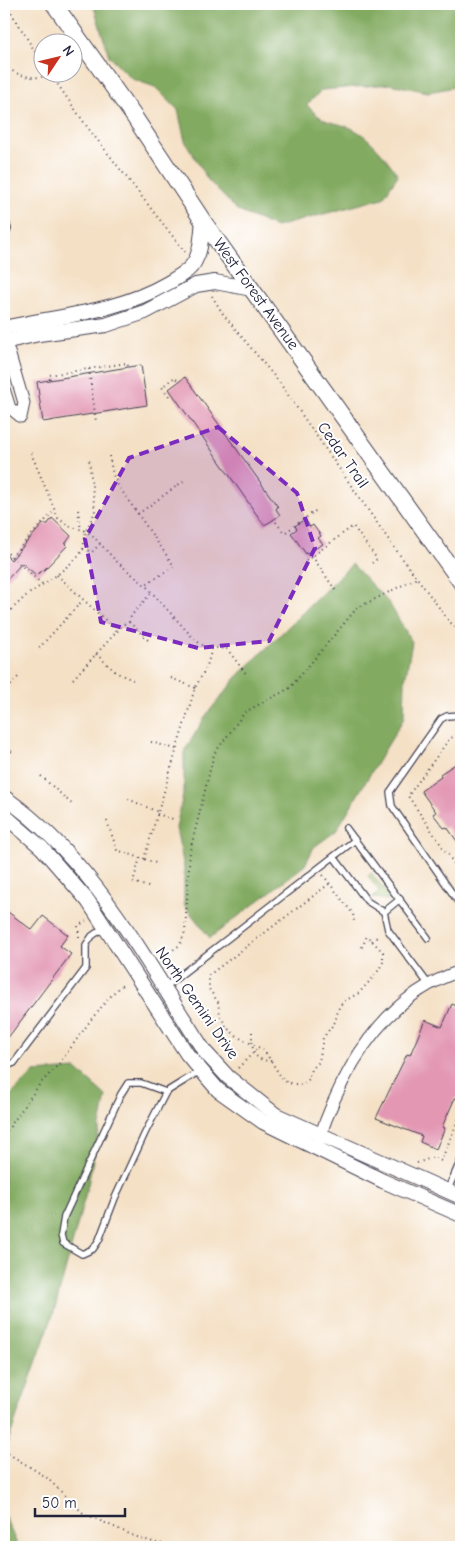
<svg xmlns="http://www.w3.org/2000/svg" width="465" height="1551" font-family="'Comic Neue',sans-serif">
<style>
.green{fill:#a3c46d;stroke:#627354}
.forest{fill:#82aa60;stroke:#52664e}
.building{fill:#e397b3}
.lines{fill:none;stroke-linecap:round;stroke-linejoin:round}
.service-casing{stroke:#423e50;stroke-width:8}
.minor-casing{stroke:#423e50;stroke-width:13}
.tertiary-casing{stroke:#423e50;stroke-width:16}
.secondary-casing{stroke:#423e50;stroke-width:18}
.path{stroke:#423e50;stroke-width:2;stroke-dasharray:1 4;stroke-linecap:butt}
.service{stroke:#fff;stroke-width:5.5}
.minor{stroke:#fff;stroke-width:11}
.tertiary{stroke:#fff;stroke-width:14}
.secondary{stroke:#fff;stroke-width:16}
.marked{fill:#7b2cbf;fill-opacity:0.2;stroke:#7b2cbf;stroke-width:4;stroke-dasharray:10 6;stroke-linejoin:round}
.labels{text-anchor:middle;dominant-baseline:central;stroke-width:4;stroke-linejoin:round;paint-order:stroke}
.street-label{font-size:16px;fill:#22223b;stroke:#fff}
</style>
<rect width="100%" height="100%" fill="#fff"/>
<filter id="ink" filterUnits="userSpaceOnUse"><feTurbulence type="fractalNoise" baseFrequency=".02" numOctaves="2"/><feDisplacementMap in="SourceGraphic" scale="10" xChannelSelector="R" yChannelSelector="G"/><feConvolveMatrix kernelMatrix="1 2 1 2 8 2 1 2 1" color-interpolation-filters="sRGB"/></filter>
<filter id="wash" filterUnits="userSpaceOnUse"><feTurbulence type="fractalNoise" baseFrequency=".0096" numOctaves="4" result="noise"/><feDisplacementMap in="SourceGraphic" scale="20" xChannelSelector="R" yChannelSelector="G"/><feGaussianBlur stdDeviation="1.12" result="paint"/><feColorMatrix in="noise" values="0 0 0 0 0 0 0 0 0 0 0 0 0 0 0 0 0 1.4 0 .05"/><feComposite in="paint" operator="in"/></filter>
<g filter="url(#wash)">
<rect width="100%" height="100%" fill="#f4e0c5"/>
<polygon class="green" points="371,873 390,897 386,900 373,897 380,892 368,876"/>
<g class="forest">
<path d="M93,4h368v82l-33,6 -38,-8 -68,6 -15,15c20,21 20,14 44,23 20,9 35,30 47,47l-15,23 -107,29 -38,-16 -30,-31 -23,-39 -7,-31 -23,-23 -23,-8 -23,-23z"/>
<polygon points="352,564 389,603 412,642 405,680 404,718 336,831 314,847 305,865 210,938 184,905 184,867 176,828 184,790 184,752 207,714 237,677"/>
<polygon points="76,1069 106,1096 88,1185 54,1312 4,1453 4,1102 34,1072"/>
<polygon points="4,1515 17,1544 17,1547 4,1547"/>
</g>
<g id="blocks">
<g class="building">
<polygon points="141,365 147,405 43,422 37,382"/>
<polygon points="185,377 278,507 276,509 280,515 270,522 264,525 169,389"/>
<polygon points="52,518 71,536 65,544 67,546 45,569 36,575 22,563 4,583 4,553 11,560 43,524 48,524"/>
<polygon points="305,519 310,527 313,525 321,536 318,538 323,544 306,554 291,533 297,529 295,526"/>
<polygon points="461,763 461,847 447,827 444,828 433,814 436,812 421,791 441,777 440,774 454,765 456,767"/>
<polygon points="4,909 32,930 43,916 68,935 60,946 71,954 4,1043"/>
<polygon points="452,1004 461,1008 461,1092 458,1099 455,1098 442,1127 445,1128 436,1149 420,1142 422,1136 376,1118 407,1054 410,1055 425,1020 442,1027"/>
</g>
</g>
</g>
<g filter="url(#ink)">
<use href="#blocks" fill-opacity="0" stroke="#423e50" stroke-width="1"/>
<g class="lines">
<defs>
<g id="service">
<polyline points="4,217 8,229 4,240"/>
<polyline points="461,715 447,716 441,719 390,792 392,806 461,906"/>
<polyline points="346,828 428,938"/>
<polyline points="334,857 367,901 384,912 388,930 429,985"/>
<polyline points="384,912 400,899"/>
<polyline points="165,987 355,840"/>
<polyline points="4,1067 14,1063 86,968 86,945 92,936 105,927"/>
<polyline points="166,1092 141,1083 128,1083 121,1094 64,1217 61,1235 63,1243 82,1254 93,1249 99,1240 115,1198 145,1133 166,1092 200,1071"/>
<polyline points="447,1191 461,1160"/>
</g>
<g id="minor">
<polyline points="4,335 24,403 21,417 10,408 4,389"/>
<path d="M318,1142c24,-72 66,-147 143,-171"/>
</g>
<g id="tertiary">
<path d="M4,328c57,-13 112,-15 164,-45 10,-6 22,-12 27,-22 7,-12 6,-27 8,-40"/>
<polyline points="4,342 39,334 106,325 145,312 196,285 215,282 252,289"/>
<path d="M4,797c90,63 142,165 201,255l23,25 48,38 185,82"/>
<polyline points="4,815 42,848 88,901 187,1054 218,1090 263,1122 383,1181 461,1215"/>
</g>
<polyline id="secondary" points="54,4 133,115 203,221 461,582"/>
</defs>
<use href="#service" class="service-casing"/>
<use href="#minor" class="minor-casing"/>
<use href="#tertiary" class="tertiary-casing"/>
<use href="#secondary" class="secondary-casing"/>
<g class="path">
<polyline points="6,4 42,63"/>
<path d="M4,66c16,11 28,13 47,10"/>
<polyline points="49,72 88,128 185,252"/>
<polyline points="212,296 223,314 279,382 391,543 449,621 461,633"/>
<polyline points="89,369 96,422"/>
<polyline points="50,379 49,375 127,363 128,366"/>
<polyline points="169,396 162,387 175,377 177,380"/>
<polyline points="31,453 58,518 68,526 84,530 93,536 116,561 145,585 195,640 205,647 227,649 247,675"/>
<polyline points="109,456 113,475 117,484 174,566 145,585"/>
<polyline points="78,510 81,530"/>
<polyline points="138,514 185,480"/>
<polyline points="276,522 284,533"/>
<polyline points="286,532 318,509"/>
<polyline points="83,549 92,552 100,544"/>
<polyline points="4,550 42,584"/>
<polyline points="312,556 336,591"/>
<polyline points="11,557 54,511"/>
<polyline points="306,561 353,526 377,559 372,563"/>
<polyline points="57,575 117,631"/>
<polyline points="11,610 27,595 57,575 77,558 83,549 86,531 95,512 89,459"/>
<polyline points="129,622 149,641"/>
<polyline points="39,648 83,600"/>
<polyline points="96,654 117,673 133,680"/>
<polyline points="171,678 195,688"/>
<polyline points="73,679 124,624 129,622 131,616 152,592"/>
<polyline points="4,693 19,676"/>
<polyline points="461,739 458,736 450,738 408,796 461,874"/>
<polyline points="151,742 176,749"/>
<polyline points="4,744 12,752"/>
<polyline points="41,776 74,806"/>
<polyline points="128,799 158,812"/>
<polyline points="157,814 173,819"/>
<polyline points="107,821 117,850 159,864"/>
<polyline points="140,858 133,882 151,888"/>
<polyline points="144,859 195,688 207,666 212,648"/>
<polyline points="323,875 353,914 354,921"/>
<polyline points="329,884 209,975 209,989 218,1002 220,1015 227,1028 238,1037 264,1050 283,1080 288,1083 303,1085 309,1079 312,1069 319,1062 323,1038 335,1022 339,1007 343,1002 359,993 377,973 383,962 383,952 367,936 361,949"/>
<polyline points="79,937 78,926 86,921"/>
<polyline points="372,941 380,935"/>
<polyline points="161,958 180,945 185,932 190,851 214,754 245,712 290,688 357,608 417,578"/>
<path d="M252,1032c0,16 -1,29 20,29"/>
<polyline points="238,1068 259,1047"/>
<polyline points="4,1135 39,1085 59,1064 93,1017 116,990 125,983"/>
<polyline points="417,1163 434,1157 441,1161 461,1113"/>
<polyline points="4,1451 46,1477 83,1513 134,1536 156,1543 178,1546 217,1547"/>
</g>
<use href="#service" class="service"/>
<use href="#minor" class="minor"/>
<use href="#tertiary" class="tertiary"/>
<use href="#secondary" class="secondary"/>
</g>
</g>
<path class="marked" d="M218,427l79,66 18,55 -46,93 -71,7 -97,-26 -16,-83 44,-81z"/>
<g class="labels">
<g class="street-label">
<text transform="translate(256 294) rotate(54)">West Forest Avenue</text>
<text transform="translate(343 455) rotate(55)">Cedar Trail</text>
<text transform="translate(197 1003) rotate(55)">North Gemini Drive</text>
</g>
</g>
<rect width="465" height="1551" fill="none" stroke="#fff" stroke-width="20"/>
<g transform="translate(58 58) rotate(55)"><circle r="24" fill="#ffffff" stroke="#a7a7b1"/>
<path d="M0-4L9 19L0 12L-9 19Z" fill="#c8321e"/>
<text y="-8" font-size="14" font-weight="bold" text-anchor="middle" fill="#22223b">N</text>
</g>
<path d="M35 1508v8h90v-8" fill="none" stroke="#22223b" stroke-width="2.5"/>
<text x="42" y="1508" font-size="15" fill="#22223b" stroke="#ffffff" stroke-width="4" paint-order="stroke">50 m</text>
</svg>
